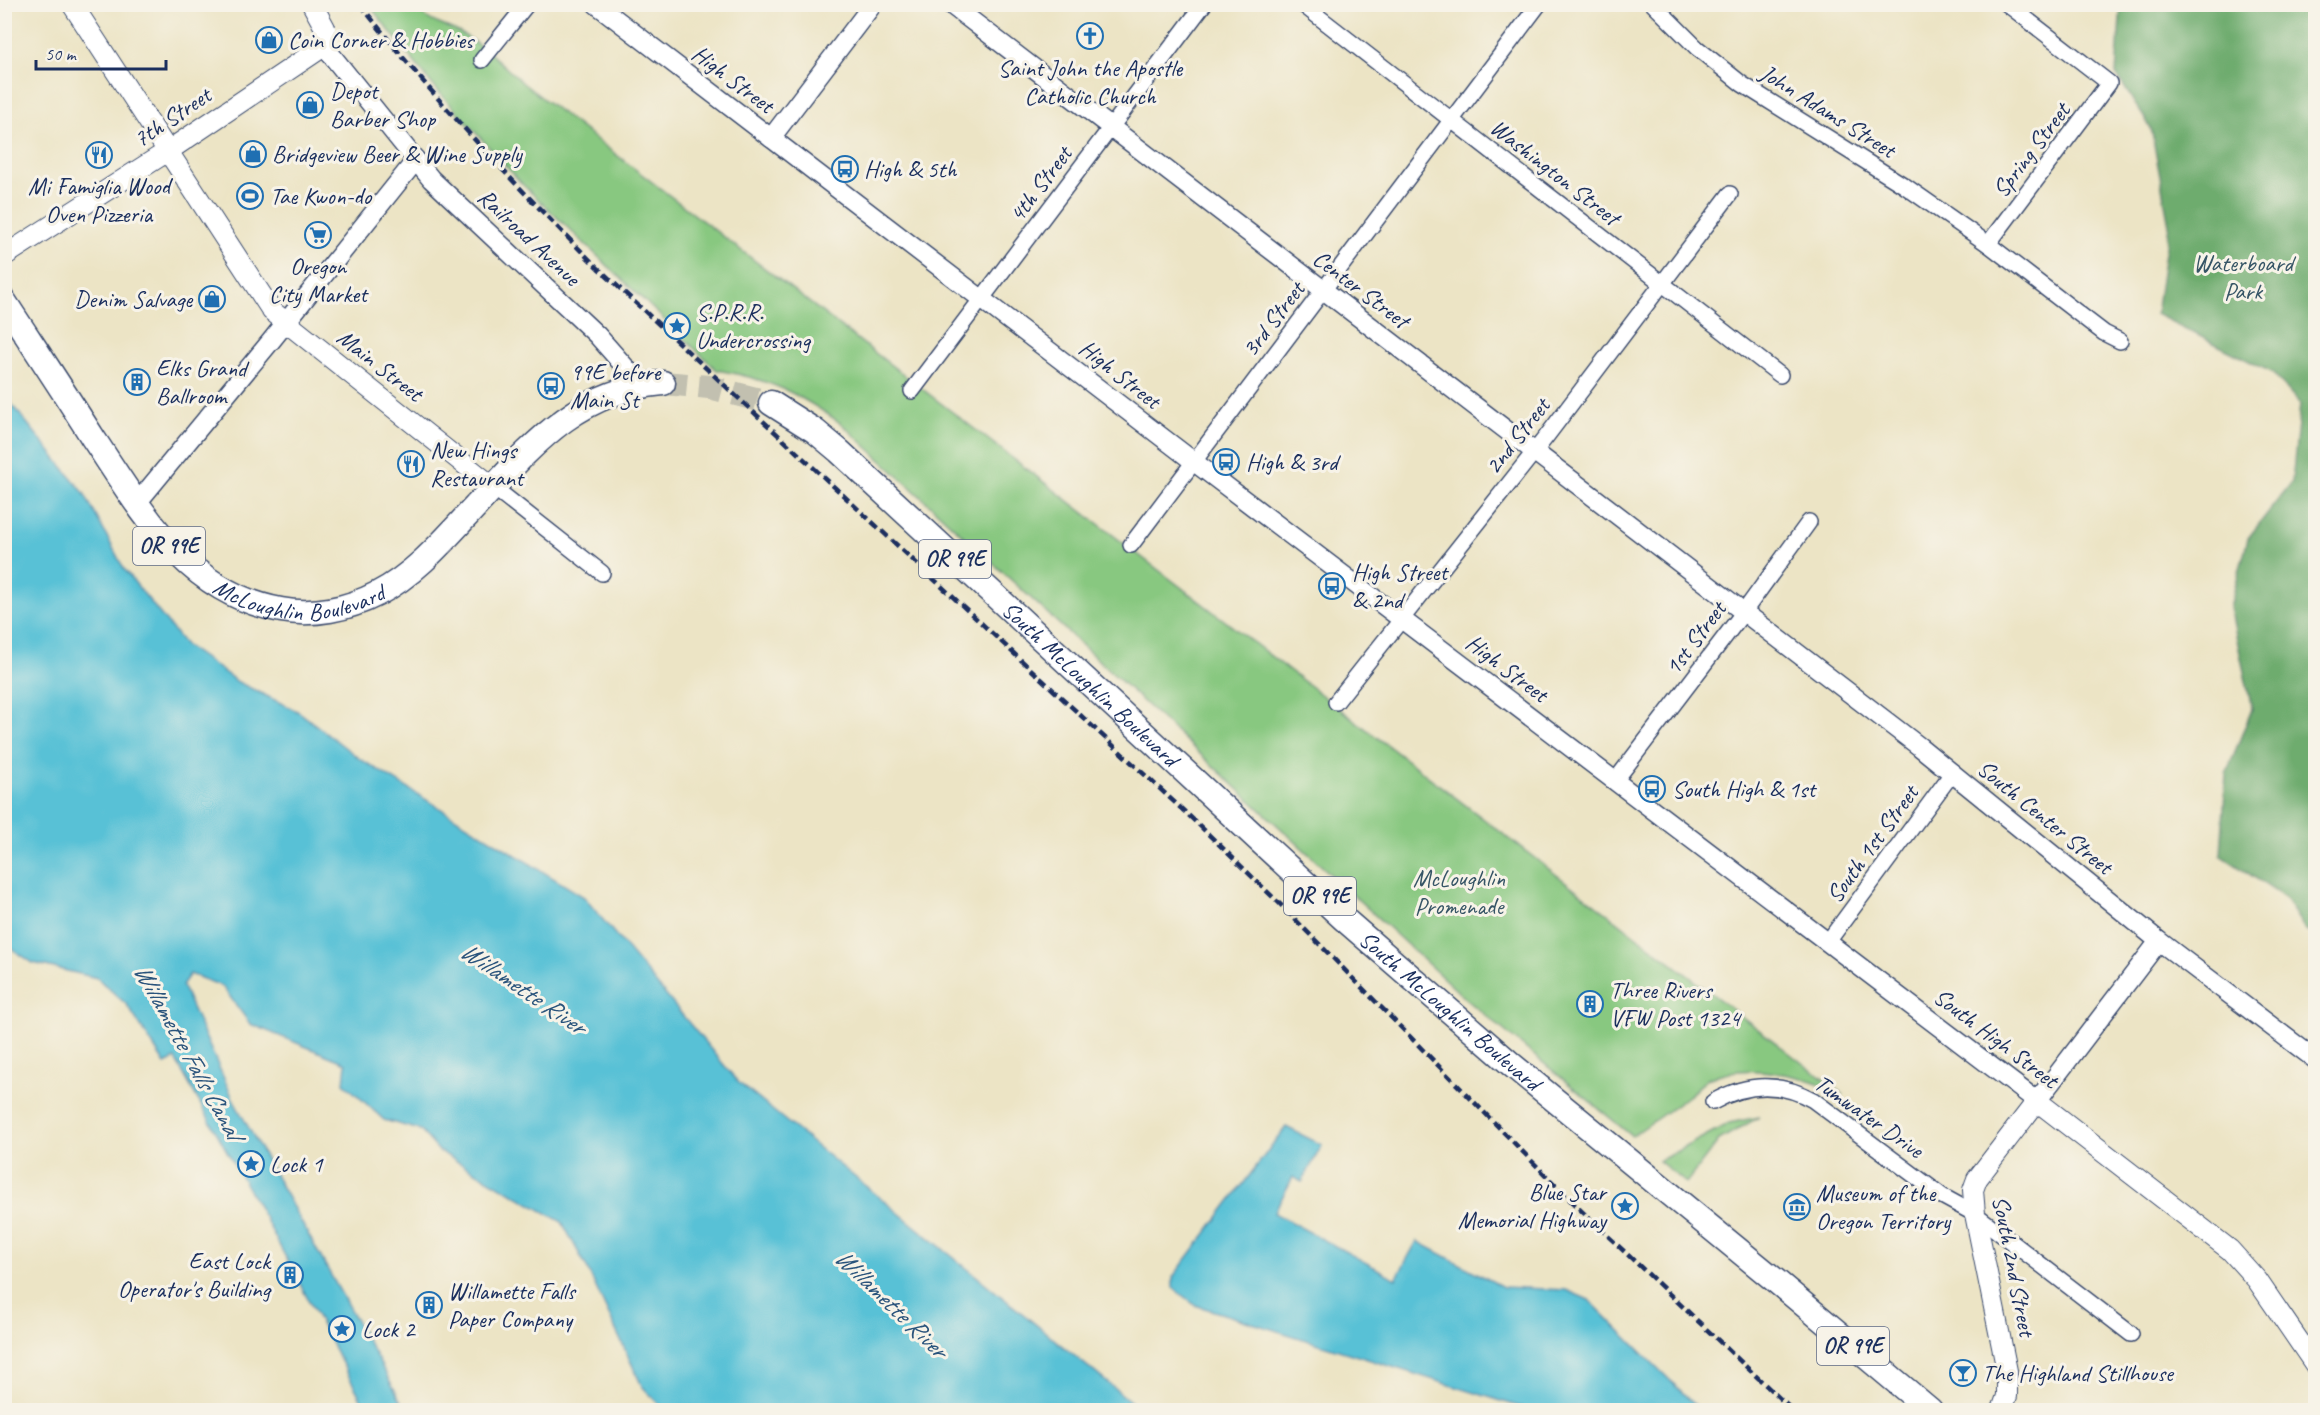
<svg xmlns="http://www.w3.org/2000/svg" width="2320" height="1415" font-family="Caveat,sans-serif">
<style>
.green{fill:#88c880;stroke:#527c6f;stroke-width:1.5}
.forest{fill:#6eac6e;stroke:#446e66;stroke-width:1.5}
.water{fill:#59c1d6;stroke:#3a789a;stroke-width:1.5}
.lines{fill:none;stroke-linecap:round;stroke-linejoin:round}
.trunk-tunnel{stroke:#c2c0b0;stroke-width:24;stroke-dasharray:24 12;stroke-linecap:butt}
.minor-casing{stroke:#3a4a6d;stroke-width:18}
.tertiary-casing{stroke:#3a4a6d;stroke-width:21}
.secondary-casing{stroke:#3a4a6d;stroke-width:22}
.trunk-casing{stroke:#3a4a6d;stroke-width:27}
.minor{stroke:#fff;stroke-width:15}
.tertiary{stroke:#fff;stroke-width:18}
.secondary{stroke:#fff;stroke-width:20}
.trunk{stroke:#fff;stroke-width:24}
.rail{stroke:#1b2f5e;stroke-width:4.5;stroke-dasharray:9 4.5;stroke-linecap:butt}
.labels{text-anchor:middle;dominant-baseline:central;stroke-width:6;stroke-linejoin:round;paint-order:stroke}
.shield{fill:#f7f3e8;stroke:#5d6a87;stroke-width:1.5}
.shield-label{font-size:22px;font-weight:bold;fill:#1b2f5e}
.poi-label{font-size:24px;fill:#1b2f5e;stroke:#f7f3e8;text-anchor:start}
.street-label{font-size:24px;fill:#1b2f5e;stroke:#f7f3e8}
.park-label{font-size:24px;fill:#365566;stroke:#f7f3e8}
.water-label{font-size:26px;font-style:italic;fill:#2a547c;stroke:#f7f3e8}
</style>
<rect width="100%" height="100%" fill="#f7f3e8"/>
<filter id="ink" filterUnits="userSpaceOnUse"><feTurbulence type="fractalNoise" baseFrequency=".0167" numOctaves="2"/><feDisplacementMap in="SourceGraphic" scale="12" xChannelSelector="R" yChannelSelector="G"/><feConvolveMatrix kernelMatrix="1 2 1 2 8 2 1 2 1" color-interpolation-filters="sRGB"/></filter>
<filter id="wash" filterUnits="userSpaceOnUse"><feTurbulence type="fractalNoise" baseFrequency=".008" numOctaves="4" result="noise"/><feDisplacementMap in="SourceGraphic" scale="24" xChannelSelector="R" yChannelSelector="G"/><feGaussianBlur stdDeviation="1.35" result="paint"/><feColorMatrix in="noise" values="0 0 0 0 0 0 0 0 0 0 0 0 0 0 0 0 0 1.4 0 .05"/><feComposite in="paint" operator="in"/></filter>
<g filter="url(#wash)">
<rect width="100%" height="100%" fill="#ece4c5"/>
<g class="green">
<path d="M369,5h47c11,20 27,18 46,29 23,13 42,32 62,50l1320,1011c-33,-19 -99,-34 -134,-17 -8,4 -15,13 -22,18 -18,14 -37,27 -56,40l-165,-136 -624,-575c-43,-31 -73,-46 -126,-55l-194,-185 -92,-102z"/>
<polygon points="1759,1117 1719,1140 1686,1183 1659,1161 1729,1123"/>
</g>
<polygon class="forest" points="2121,5 2315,5 2315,935 2306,931 2285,898 2221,855 2226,774 2252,709 2230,607 2248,538 2292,482 2300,404 2273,373 2156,314 2169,225 2151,128 2116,74"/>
<g class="water">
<polygon points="5,396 84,493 124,569 185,645 238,682 299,712 360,759 584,897 739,1083 1141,1410 664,1410 642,1386 587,1268 562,1222 439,1151 420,1130 384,1120 344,1083 346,1063 250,1024 222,986 190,974 182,985 235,1103 406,1410 367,1410 268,1224 175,1059 165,1064 127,1005 97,978 33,963 5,944"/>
<polygon points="1286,1127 1322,1145 1302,1182 1293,1177 1274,1213 1396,1279 1417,1241 1503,1287 1566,1290 1589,1300 1700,1410 1530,1410 1195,1305 1173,1288 1173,1277"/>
</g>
</g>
<g filter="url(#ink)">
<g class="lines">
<polyline class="trunk-tunnel" points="663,383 709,387 771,403"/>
<defs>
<g id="minor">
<polyline points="1302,4 1780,375"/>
<polyline points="1653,4 1697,48 1742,84 1905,186 1988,244 2104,333 2120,341"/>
<polyline points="482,60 527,4"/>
<polyline points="1988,244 2109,83 2007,4"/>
<polyline points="912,391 1204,4"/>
<polyline points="493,487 602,573"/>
<polyline points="1131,545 1539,4"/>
<polyline points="1336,702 1546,437 1730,194"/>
<polyline points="1615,781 1743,613 1809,522"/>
<polyline points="1827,943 1953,772"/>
<path d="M1713,1102c33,-19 66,-21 100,-2l129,96 33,18 156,120"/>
</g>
<g id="tertiary">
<polyline points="596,4 1193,461 2037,1101 2159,941"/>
<polyline points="950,4 1920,747 2159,941 2316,1060"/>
<polyline points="324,46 431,179 597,335 641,385"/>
<polyline points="771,138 873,4"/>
<polyline points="137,503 271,341 416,160"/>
</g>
<g id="secondary">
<polyline points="72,4 272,311 493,487"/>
<polyline points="4,256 168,151 324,46 325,28 312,4"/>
<polyline points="2002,1410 2007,1396 2007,1371 1975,1214 1973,1190 1977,1179 2037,1101 2230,1250 2257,1280 2316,1366"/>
</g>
<g id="trunk">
<path id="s1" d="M4,301c30,46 60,91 89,137 49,73 93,155 188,172 32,6 67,-1 96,-16 39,-20 69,-56 98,-87 55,-59 101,-117 188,-124"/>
<path id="s2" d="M771,403l44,28 24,20 505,468 168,146 264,216 154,129"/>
</g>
</defs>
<use href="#minor" class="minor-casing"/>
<use href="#tertiary" class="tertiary-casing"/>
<use href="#secondary" class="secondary-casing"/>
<use href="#trunk" class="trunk-casing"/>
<use href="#minor" class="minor"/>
<use href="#tertiary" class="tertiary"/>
<use href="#secondary" class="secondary"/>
<use href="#trunk" class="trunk"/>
<path class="rail" d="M360,4c73,94 154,180 238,264l601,557 81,79 292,298 220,208"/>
</g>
</g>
<defs>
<symbol id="church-ring" viewBox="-11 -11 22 22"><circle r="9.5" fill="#f7f3e8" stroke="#1f6fb2" stroke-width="1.5"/><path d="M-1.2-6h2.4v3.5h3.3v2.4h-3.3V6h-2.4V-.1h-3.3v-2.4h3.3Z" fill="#1f6fb2"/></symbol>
<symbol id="shop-ring" viewBox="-11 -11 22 22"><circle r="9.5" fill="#f7f3e8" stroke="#1f6fb2" stroke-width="1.5"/><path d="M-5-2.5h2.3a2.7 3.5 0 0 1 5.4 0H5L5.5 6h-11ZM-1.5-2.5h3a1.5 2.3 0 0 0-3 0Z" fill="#1f6fb2"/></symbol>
<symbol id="restaurant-ring" viewBox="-11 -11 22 22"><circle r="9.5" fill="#f7f3e8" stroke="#1f6fb2" stroke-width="1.5"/><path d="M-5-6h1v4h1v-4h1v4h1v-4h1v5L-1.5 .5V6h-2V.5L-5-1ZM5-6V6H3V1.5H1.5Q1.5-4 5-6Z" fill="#1f6fb2"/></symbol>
<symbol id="bus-ring" viewBox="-11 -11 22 22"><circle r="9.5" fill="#f7f3e8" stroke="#1f6fb2" stroke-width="1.5"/><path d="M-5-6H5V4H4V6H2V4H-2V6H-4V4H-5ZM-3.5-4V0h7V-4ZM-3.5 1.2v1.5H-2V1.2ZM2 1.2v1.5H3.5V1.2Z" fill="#1f6fb2"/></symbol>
<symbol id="stadium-ring" viewBox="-11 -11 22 22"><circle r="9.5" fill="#f7f3e8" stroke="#1f6fb2" stroke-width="1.5"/><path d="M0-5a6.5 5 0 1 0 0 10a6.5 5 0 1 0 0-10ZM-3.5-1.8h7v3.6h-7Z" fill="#1f6fb2"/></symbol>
<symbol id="supermarket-ring" viewBox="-11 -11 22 22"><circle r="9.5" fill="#f7f3e8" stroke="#1f6fb2" stroke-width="1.5"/><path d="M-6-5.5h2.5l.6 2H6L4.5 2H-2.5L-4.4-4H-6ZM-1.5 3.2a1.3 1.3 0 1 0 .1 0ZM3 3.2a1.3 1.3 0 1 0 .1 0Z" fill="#1f6fb2"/></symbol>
<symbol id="sight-ring" viewBox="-11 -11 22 22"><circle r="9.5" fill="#f7f3e8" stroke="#1f6fb2" stroke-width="1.5"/><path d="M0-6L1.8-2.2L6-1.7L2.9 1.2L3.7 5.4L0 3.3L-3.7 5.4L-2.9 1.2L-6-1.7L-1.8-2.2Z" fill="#1f6fb2"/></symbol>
<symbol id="building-ring" viewBox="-11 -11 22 22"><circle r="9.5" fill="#f7f3e8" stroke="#1f6fb2" stroke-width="1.5"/><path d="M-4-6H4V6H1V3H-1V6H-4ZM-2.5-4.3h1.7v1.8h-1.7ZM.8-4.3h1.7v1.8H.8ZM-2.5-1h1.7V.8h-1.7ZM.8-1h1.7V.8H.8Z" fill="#1f6fb2"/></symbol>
<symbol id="museum-ring" viewBox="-11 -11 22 22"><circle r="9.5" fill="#f7f3e8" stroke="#1f6fb2" stroke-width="1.5"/><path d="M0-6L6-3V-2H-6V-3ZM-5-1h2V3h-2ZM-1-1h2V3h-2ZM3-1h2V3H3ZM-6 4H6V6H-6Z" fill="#1f6fb2"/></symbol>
<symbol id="bar-ring" viewBox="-11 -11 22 22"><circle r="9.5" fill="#f7f3e8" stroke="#1f6fb2" stroke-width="1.5"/><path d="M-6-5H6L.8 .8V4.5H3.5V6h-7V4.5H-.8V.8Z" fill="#1f6fb2"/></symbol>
</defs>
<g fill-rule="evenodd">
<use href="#church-ring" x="1075" y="21" width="30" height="30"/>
<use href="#shop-ring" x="254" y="25" width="30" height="30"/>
<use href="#shop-ring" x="295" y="90" width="30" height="30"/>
<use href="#shop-ring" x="238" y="139" width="30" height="30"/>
<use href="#restaurant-ring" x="84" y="140" width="30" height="30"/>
<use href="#bus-ring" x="830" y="154" width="30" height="30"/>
<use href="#stadium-ring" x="235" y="181" width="30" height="30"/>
<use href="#supermarket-ring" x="303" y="220" width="30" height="30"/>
<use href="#shop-ring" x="197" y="284" width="30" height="30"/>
<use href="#sight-ring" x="662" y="311" width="30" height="30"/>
<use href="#building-ring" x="122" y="367" width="30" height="30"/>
<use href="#bus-ring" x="536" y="371" width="30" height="30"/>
<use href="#bus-ring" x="1211" y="447" width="30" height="30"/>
<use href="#restaurant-ring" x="396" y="449" width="30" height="30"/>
<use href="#bus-ring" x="1317" y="571" width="30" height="30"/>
<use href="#bus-ring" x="1637" y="774" width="30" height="30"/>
<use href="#building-ring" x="1575" y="989" width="30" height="30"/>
<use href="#sight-ring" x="236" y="1149" width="30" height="30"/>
<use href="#sight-ring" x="1610" y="1191" width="30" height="30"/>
<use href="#museum-ring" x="1782" y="1192" width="30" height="30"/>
<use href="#building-ring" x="275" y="1260" width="30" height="30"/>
<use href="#building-ring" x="414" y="1290" width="30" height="30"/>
<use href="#sight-ring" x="327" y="1314" width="30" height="30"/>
<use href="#bar-ring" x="1948" y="1358" width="30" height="30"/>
</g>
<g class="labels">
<g class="shield">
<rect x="133" y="527" width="72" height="38" rx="4.5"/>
<rect x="919" y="540" width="72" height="38" rx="4.5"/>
<rect x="1284" y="877" width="72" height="38" rx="4.5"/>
<rect x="1817" y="1327" width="72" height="38" rx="4.5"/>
</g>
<g class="shield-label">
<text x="169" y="546">OR 99E</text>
<text x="955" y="559">OR 99E</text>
<text x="1320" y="896">OR 99E</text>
<text x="1853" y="1346">OR 99E</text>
</g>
<g class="poi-label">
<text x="288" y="40">Coin Corner &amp; Hobbies</text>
<text x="1090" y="68" text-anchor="middle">Saint John the Apostle<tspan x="1090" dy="28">Catholic Church</tspan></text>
<text x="330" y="91">Depot<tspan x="330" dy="28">Barber Shop</tspan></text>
<text x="272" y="154">Bridgeview Beer &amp; Wine Supply</text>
<text x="864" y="169">High &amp; 5th</text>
<text x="99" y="186" text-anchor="middle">Mi Famiglia Wood<tspan x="99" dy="28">Oven Pizzeria</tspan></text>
<text x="270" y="196">Tae Kwon-do</text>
<text x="318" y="266" text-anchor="middle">Oregon<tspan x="318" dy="28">City Market</tspan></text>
<text x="192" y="299" text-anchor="end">Denim Salvage</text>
<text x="696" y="312">S.P.R.R.<tspan x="696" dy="28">Undercrossing</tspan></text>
<text x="156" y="368">Elks Grand<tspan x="156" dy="28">Ballroom</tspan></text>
<text x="570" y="372">99E before<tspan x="570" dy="28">Main St</tspan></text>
<text x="430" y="450">New Hings<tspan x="430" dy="28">Restaurant</tspan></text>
<text x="1246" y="462">High &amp; 3rd</text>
<text x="1352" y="572">High Street<tspan x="1352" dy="28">&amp; 2nd</tspan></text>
<text x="1672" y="789">South High &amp; 1st</text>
<text x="1610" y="990">Three Rivers<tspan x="1610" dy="28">VFW Post 1324</tspan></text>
<text x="270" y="1164">Lock 1</text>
<text x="1606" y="1192" text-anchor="end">Blue Star<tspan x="1606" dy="28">Memorial Highway</tspan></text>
<text x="1816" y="1193">Museum of the<tspan x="1816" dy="28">Oregon Territory</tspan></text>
<text x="270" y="1261" text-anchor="end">East Lock<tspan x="270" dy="28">Operator's Building</tspan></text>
<text x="448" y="1291">Willamette Falls<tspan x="448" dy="28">Paper Company</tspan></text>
<text x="362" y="1329">Lock 2</text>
<text x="1982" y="1373">The Highland Stillhouse</text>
</g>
<g class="street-label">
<text transform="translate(733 79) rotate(37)">High Street</text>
<text transform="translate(1828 111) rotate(32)">John Adams Street</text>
<text transform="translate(172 117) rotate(-34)">7th Street</text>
<text transform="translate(2031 150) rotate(-53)">Spring Street</text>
<text transform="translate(1555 172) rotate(38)">Washington Street</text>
<text transform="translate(1040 184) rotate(-53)">4th Street</text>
<text transform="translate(529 237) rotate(43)">Railroad Avenue</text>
<text transform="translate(1361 289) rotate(37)">Center Street</text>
<text transform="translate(1273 319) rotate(-53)">3rd Street</text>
<text transform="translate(380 365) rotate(38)">Main Street</text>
<text transform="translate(1120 374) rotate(38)">High Street</text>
<text transform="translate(1517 436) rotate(-52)">2nd Street</text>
<text stroke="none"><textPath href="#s1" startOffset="444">McLoughlin Boulevard</textPath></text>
<text transform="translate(1695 638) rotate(-53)">1st Street</text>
<text transform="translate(1507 668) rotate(37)">High Street</text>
<text stroke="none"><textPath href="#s2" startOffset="426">South McLoughlin Boulevard</textPath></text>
<text transform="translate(2045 817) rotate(39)">South Center Street</text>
<text transform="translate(1872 844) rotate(-54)">South 1st Street</text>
<text stroke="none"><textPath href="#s2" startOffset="912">South McLoughlin Boulevard</textPath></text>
<text transform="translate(1996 1038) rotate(37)">South High Street</text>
<text transform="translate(1869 1116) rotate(35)">Tumwater Drive</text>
<text transform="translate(2014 1266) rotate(79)">South 2nd Street</text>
</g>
<g class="park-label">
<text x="2243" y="263">Waterboard<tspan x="2243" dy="28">Park</tspan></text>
<text x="1459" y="878">McLoughlin<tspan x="1459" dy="28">Promenade</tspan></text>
</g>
<g class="water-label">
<text transform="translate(523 988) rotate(34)">Willamette River</text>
<text transform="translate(188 1051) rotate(61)">Willamette Falls Canal</text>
<text transform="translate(891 1303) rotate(44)">Willamette River</text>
</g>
</g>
<rect width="2320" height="1415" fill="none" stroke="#f7f3e8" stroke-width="24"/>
<path d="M36 60v9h130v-9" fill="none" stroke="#1b2f5e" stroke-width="3"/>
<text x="45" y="60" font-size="18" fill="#1b2f5e" stroke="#f7f3e8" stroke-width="4.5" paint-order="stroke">50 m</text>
</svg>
